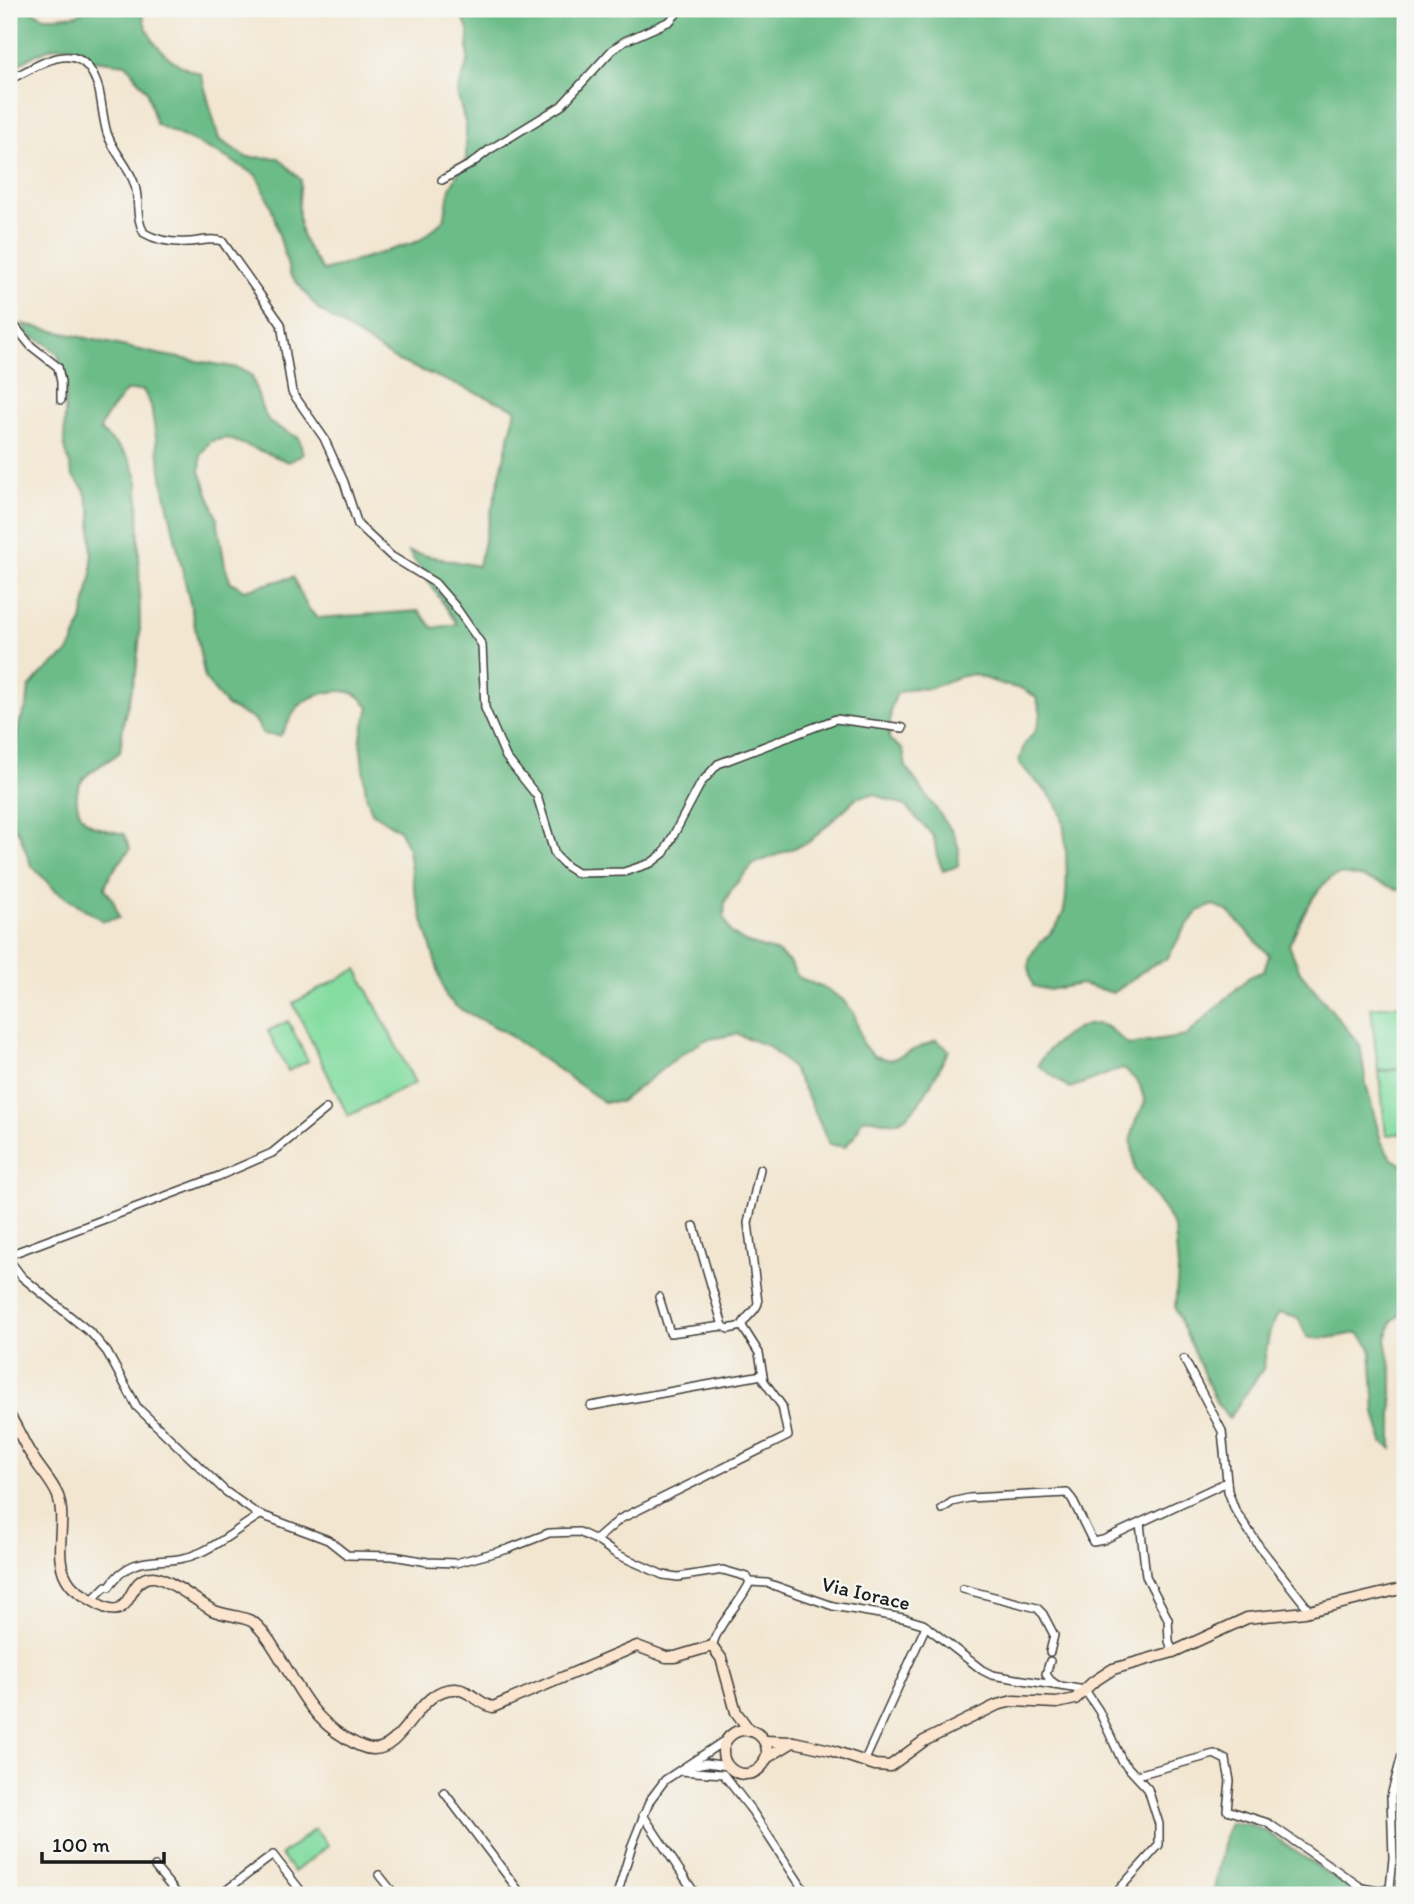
<svg xmlns="http://www.w3.org/2000/svg" width="1414" height="1904" font-family="Itim,sans-serif">
<style>
.green{fill:#85dda2;stroke:#507c5f;stroke-width:2}
.forest{fill:#6cbc88;stroke:#446c52;stroke-width:2}
.lines{fill:none;stroke-linecap:round;stroke-linejoin:round}
.street-casing{stroke:#3c3a37;stroke-width:10}
.secondary-casing{stroke:#3c3a37;stroke-width:13}
.street{stroke:#fff;stroke-width:7}
.secondary{stroke:#fbe5cf;stroke-width:10}
.labels{text-anchor:middle;dominant-baseline:central;stroke-width:5;stroke-linejoin:round;paint-order:stroke}
.street-label{font-size:21px;fill:#1c1c1c;stroke:#f6f6f2}
</style>
<rect width="100%" height="100%" fill="#f6f6f2"/>
<filter id="ink" filterUnits="userSpaceOnUse"><feTurbulence type="fractalNoise" baseFrequency=".0143" numOctaves="2"/><feDisplacementMap in="SourceGraphic" scale="14" xChannelSelector="R" yChannelSelector="G"/><feConvolveMatrix kernelMatrix="1 2 1 2 8 2 1 2 1" color-interpolation-filters="sRGB"/></filter>
<filter id="wash" filterUnits="userSpaceOnUse"><feTurbulence type="fractalNoise" baseFrequency=".00686" numOctaves="4" result="noise"/><feDisplacementMap in="SourceGraphic" scale="28" xChannelSelector="R" yChannelSelector="G"/><feGaussianBlur stdDeviation="1.57" result="paint"/><feColorMatrix in="noise" values="0 0 0 0 0 0 0 0 0 0 0 0 0 0 0 0 0 1.4 0 .05"/><feComposite in="paint" operator="in"/></filter>
<g filter="url(#wash)">
<rect width="100%" height="100%" fill="#f2e6d0"/>
<g class="green">
<polygon points="357,969 415,1083 348,1116 293,1003"/>
<polygon points="1405,1004 1405,1068 1378,1071 1371,1008"/>
<polygon points="288,1021 308,1061 288,1071 268,1031"/>
<polygon points="1405,1069 1405,1133 1386,1135 1379,1072"/>
<polygon points="315,1829 328,1846 294,1872 281,1855"/>
</g>
<g class="forest">
<path d="M9,9h19l16,8h12l21,-2 9,-6h56c3,32 28,56 59,65l18,65 27,18 33,1 22,22c-5,45 -4,54 22,91l96,-30 25,-21 6,-32 16,-29v-33l-9,-33 11,-32v-32l-10,-20h947v880l-3,2c-15,-5 -49,-19 -64,-16 -21,5 -40,51 -49,70l11,27 60,73 6,39 15,57 10,17 14,9v144l-13,10 -6,18 6,34v76l-9,-6 -8,-31 -4,-64 -12,-15c-18,2 -35,8 -52,4l-9,-19 -19,-5 -9,17 -7,39 -34,49 -12,-14 -42,-95 3,-39 -3,-40 -9,-18 -31,-42 -4,-31 5,-19 9,-18 -6,-19 -15,-14c-20,4 -35,14 -55,19l-31,-23c8,-18 43,-46 64,-40 9,2 19,15 27,20l57,-9 63,-59 15,-6 5,-16 -40,-43 -15,-7 -16,6 -15,20 -16,28c-23,7 -34,22 -54,34l-32,-9 -32,6 -16,-4c-16,-43 18,-40 30,-73 6,-18 4,-83 -3,-102 -9,-20 -29,-31 -41,-49l5,-17 12,-15 5,-17 -5,-16 -14,-8 -18,-4 -31,-11 -15,3 -29,12 -17,-1 -15,5 -6,15 -2,31 14,11 3,17 48,67 5,15 -1,17 -15,5 -6,-15 -3,-19 -6,-7 -23,-24 -31,-12 -16,3 -49,45 -55,22 -22,24 -7,14 -1,16 7,15 14,9 32,10 13,11 8,14 30,13 14,9 12,14 9,32 11,11 17,4 45,-20 13,10c-11,19 -31,67 -54,72 -10,2 -21,-6 -33,-3l-6,15 -11,13 -16,-3 -21,-47 -16,-29 -24,-22 -31,-12 -32,6 -26,16 -59,46h-16l-99,-70 -47,-24 -12,-11 -31,-104 -8,-48 -8,-15 -27,-18 -6,-17 -6,-55 9,-33c-4,-4 -8,-10 -12,-12 -17,-9 -47,-1 -59,12 -7,8 -11,20 -18,29l-17,-2 -8,-14 -28,-14 -22,-27 -13,-67 -28,-123 -13,-84 -8,-15 -17,1c-10,14 -21,23 -26,39 21,21 30,21 38,52l2,151 -4,40 -12,46 -4,33c-12,10 -25,15 -36,26 -12,14 -9,38 8,47 10,5 22,7 32,9l6,15c-9,14 -21,22 -25,39l9,14 5,16 -16,3 -48,-31 -24,-25 -12,-32 -10,-12v-49l11,-51 7,-15 2,-18 12,-14 28,-22 13,-31 10,-48 -1,-62 -7,-22 -11,-13 -9,-32 2,-64 -8,-26 -13,-11 -15,-7 -7,-12 139,31 76,13 14,8 10,33 8,14 29,15 4,16 -14,8 -62,-24 -16,3 -10,13 -1,17 17,47 8,48 5,15 14,9 49,-13 14,30 10,11 102,-7 14,17 24,-4 -48,-72 69,14 38,-157 -120,-49 -77,-50 -29,-36 -19,-68 -14,-30 -37,-22 -64,-30 -9,-33 -21,-27 -33,-4c-24,-30 -59,-5 -84,10z"/>
<polygon points="1230,1823 1248,1824 1267,1832 1359,1895 1213,1895 1225,1835"/>
</g>
</g>
<g filter="url(#ink)">
<g class="lines">
<defs>
<g id="street">
<path d="M9,80c34,-17 74,-47 90,10 3,14 4,29 8,43 6,19 23,34 28,53 5,17 0,31 9,47 14,8 28,10 44,9 12,0 22,-5 34,-1l59,83 11,68 32,46 20,44 14,43 33,31 44,27 20,23 27,39 3,63 21,49 31,39 18,59 11,11 11,7 47,-1 27,-9 13,-10 37,-70 17,-19 118,-45 67,9"/>
<polyline points="442,180 471,164 489,150 561,106 612,50 625,41 670,21 676,14 677,9"/>
<polyline points="9,319 31,346 58,367 61,382 61,400"/>
<polyline points="694,1226 723,1326 728,1329 742,1326"/>
<polyline points="9,1255 219,1176 272,1153 326,1109"/>
<path d="M9,1260l13,17 70,57 15,18 30,55 88,84 31,22 72,27 19,15 46,1 35,6 28,1 52,-14 41,-16 30,-1 17,8 20,14 47,21 15,2 45,-7 24,7 3,5c-11,24 -30,38 -38,64"/>
<polyline points="659,1297 670,1333 723,1326"/>
<polyline points="1184,1359 1222,1431 1228,1491 1235,1510 1259,1546 1310,1611"/>
<polyline points="591,1406 762,1375"/>
<polyline points="942,1509 952,1502 969,1498 1067,1493 1072,1499 1093,1542 1103,1540 1227,1482"/>
<polyline points="1140,1523 1146,1576 1168,1619 1169,1641 1173,1652"/>
<path d="M596,1540l24,-21 168,-83 -6,-30 -18,-25 -5,-28 -17,-27c4,-11 13,-13 16,-23l-10,-80 12,-54"/>
<polyline points="750,1582 767,1583 833,1606 903,1618 923,1624 982,1670 992,1675 1085,1690 1099,1711 1122,1761 1148,1789 1159,1824 1159,1845 1114,1895"/>
<polyline points="963,1589 1037,1608 1043,1614 1054,1635 1050,1652"/>
<path d="M92,1600l14,-14 3,1c25,-39 56,-18 90,-34 21,-9 41,-26 61,-38"/>
<polyline points="1050,1661 1046,1674 1050,1680 1057,1685"/>
<polyline points="864,1762 926,1626"/>
<polyline points="690,1766 706,1763 728,1766"/>
<polyline points="680,1771 723,1774 752,1811 807,1895"/>
<polyline points="1137,1775 1214,1754 1226,1760 1230,1781 1227,1810 1268,1823 1362,1888 1379,1891 1390,1889"/>
<polyline points="444,1792 522,1895"/>
<polyline points="643,1815 696,1895"/>
<polyline points="155,1867 178,1895"/>
<polyline points="379,1875 395,1895"/>
<polyline points="220,1895 273,1855 304,1895"/>
<polyline points="617,1895 632,1845 650,1800 665,1780 727,1739"/>
<polyline points="1392,1895 1390,1889 1393,1858 1391,1796 1405,1744"/>
</g>
<g id="secondary">
<path d="M9,1415c9,13 14,28 23,41 8,14 20,25 26,40 10,28 -8,62 12,88 6,8 17,13 25,18 40,26 29,-24 57,-25 14,-1 47,26 60,33 13,6 29,5 41,12 9,7 17,19 23,29 20,32 34,66 68,86 9,5 18,12 29,12 32,1 46,-63 83,-60 14,1 23,15 37,18l144,-61 29,11h9l37,-11 9,12 15,54 14,19"/>
<circle cx="745" cy="1752" r="22"/>
<polyline points="764,1741 794,1742 830,1750 875,1765 890,1766 924,1741 997,1705 1013,1701 1057,1703 1075,1699 1093,1682 1113,1669 1173,1652 1247,1618 1305,1612 1405,1588"/>
<polyline points="765,1759 793,1742"/>
</g>
</defs>
<use href="#street" class="street-casing"/>
<use href="#secondary" class="secondary-casing"/>
<use href="#street" class="street"/>
<use href="#secondary" class="secondary"/>
</g>
</g>
<g class="labels">
<g class="street-label">
<text transform="translate(866 1593) rotate(13)">Via Iorace</text>
</g>
</g>
<rect width="1414" height="1904" fill="none" stroke="#f6f6f2" stroke-width="35"/>
<path d="M42 1852v10h122v-10" fill="none" stroke="#1c1c1c" stroke-width="3.5"/>
<text x="52" y="1852" font-size="21" fill="#1c1c1c" stroke="#f6f6f2" stroke-width="5" paint-order="stroke">100 m</text>
</svg>
